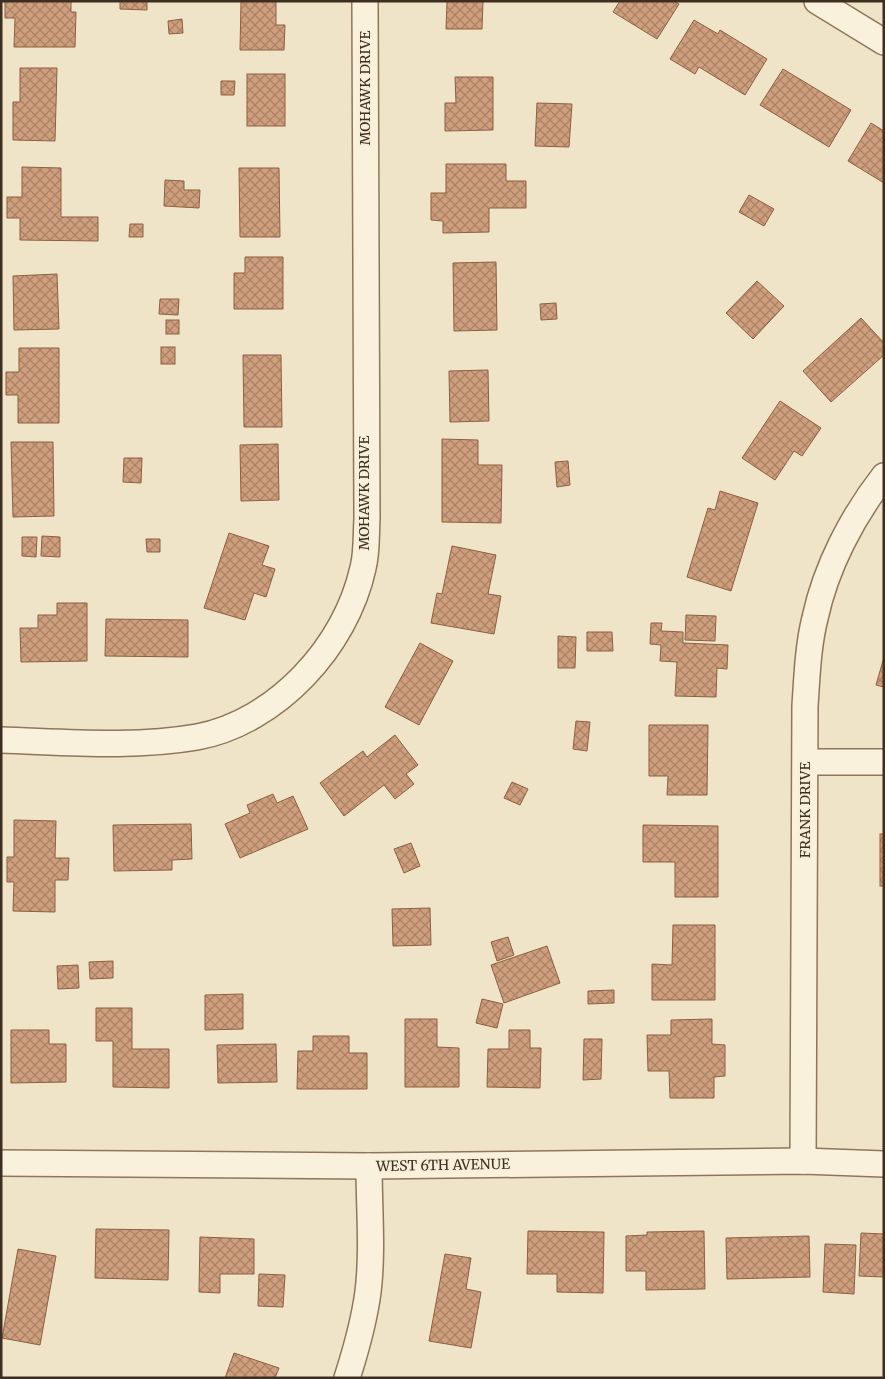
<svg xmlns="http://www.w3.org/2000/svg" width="885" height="1379" font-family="Merriweather,serif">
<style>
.building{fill:url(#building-cross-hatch);stroke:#8d5f41}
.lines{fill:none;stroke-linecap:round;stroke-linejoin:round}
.street-casing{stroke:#8d765c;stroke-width:28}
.street{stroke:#faf1dc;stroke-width:25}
.labels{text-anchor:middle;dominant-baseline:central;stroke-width:4;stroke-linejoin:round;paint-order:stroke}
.street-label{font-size:14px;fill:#3d2e20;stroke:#f7eed8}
</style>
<defs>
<pattern id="building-cross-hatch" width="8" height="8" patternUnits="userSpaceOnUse" patternTransform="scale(1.25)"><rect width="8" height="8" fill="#cf9f7d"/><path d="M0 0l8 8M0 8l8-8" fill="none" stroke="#a98266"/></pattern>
</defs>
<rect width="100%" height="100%" fill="#f0e4c8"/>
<g class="building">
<polygon points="5,1 71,1 71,12 76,12 75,47 14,47 15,18 5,18"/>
<polygon points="120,1 147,1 147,10 120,9"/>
<polygon points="241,1 276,1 276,25 285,25 284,50 240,50"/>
<polygon points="447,1 483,1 482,29 446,29"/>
<polygon points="620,1 674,1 679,4 657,39 613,12"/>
<polygon points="182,19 183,33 169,34 168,21"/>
<polygon points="694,20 718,34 720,30 767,59 745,95 699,67 695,74 670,59"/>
<polygon points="20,68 57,68 55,141 13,140 13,102 20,102"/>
<polygon points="783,69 851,110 829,147 760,105"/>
<rect x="247" y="74" width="38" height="52"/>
<polygon points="455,77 493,77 493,130 445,131 445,103 456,103"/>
<polygon points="221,81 235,81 234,95 221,95"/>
<polygon points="537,103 572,104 569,147 535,146"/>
<polygon points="871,123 884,131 884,183 848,161"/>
<polygon points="446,164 506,164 506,181 526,181 526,208 489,208 489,232 443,233 443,221 431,220 431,193 446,193"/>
<polygon points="22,167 61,168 61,217 98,217 98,241 20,240 20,218 7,218 7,197 22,197"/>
<polygon points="239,168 279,168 280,237 240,237"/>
<polygon points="165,180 184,181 184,190 200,190 199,208 164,206"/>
<polygon points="749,195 774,209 764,226 739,212"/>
<polygon points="130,224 143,224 143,237 129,237"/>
<polygon points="245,257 283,257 283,309 234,309 234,273 245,273"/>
<polygon points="496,262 497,330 454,331 453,263"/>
<polygon points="57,274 59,329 14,330 13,276"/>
<polygon points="757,281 784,306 753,339 726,313"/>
<polygon points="160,299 179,299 178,315 159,314"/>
<polygon points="556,303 557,319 541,320 540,304"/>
<polygon points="861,318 884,343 884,355 831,402 803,371"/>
<rect x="166" y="320" width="13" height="14"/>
<rect x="161" y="347" width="14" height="17"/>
<polygon points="19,348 59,348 59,423 18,423 18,395 6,395 6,372 19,372"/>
<polygon points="243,355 281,355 282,427 244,427"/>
<polygon points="488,370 489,421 450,422 449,371"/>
<polygon points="780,401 821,428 802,456 794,451 775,480 742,458"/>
<polygon points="442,439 478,440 478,465 502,465 501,523 442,522"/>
<polygon points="11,442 53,442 54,516 13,517"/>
<polygon points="278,444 279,500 241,501 240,445"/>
<polygon points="124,458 142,458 141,483 123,482"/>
<polygon points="568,461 570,485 557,487 555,462"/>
<polygon points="720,491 758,503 731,591 687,577 708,508 715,510"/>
<polygon points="229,533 269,546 262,565 275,569 266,597 254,593 245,620 204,608"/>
<polygon points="42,536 60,537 60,557 41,556"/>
<polygon points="22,537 37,537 36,557 22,556"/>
<polygon points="146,539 160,539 160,552 147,552"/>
<polygon points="452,546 496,555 488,594 501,596 494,634 431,623 437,593 442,594"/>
<polygon points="57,603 87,603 87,661 21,662 20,628 38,628 38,615 57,615"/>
<polygon points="686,615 716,616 715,641 685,640"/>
<polygon points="106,619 188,620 188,657 105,656"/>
<polygon points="651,623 662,623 661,631 683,632 683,643 728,645 727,669 717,668 716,697 675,696 677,662 660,661 661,645 650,644"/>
<polygon points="587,632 612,632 613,651 587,651"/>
<polygon points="558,636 576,637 575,668 558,668"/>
<polygon points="420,643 453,661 419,725 385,707"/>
<polygon points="884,657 884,687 876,685"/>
<polygon points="576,721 590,722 587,751 573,749"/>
<polygon points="649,725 708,725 707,795 667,795 668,776 649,776"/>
<polygon points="395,735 418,765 406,774 414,784 395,799 384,785 344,816 320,783 363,751 367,757"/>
<polygon points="512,782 528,789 520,805 504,798"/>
<polygon points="273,794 277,803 293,796 308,829 240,858 225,824 250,813 247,805"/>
<polygon points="14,820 56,821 55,858 69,858 68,880 55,880 55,912 13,911 14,882 7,882 7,857 14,857"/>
<polygon points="191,824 192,859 172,860 172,870 114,871 113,825"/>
<polygon points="643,825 718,826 718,897 675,897 675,862 643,862"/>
<rect x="880" y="834" width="4" height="52"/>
<polygon points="411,843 420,866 404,873 394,849"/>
<polygon points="430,908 431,945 393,946 392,909"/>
<polygon points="673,925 715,925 715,1000 652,1000 652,964 672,965"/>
<polygon points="508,937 514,955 497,961 491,942"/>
<polygon points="547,946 560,983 504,1003 491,965"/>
<polygon points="113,961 113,978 90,979 89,962"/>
<polygon points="78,965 79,988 58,989 57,966"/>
<polygon points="614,990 614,1003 588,1004 588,991"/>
<polygon points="243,994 243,1029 205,1030 205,995"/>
<polygon points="482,999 503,1004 497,1028 476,1023"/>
<polygon points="96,1008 132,1008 132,1049 169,1049 169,1088 113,1087 113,1041 96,1041"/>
<polygon points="405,1019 437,1019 437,1047 459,1048 459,1087 405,1087"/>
<polygon points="712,1019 712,1044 725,1045 725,1076 714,1077 714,1098 670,1098 669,1071 648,1071 647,1035 671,1035 671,1020"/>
<polygon points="11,1030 49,1030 49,1044 66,1044 66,1082 11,1083"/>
<polygon points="509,1030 530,1030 530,1048 541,1048 540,1088 487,1087 488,1049 509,1049"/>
<polygon points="313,1036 349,1036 349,1053 367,1053 367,1089 297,1089 298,1051 313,1051"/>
<polygon points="584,1039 602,1039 601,1079 583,1080"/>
<polygon points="276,1044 277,1082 218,1083 217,1045"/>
<polygon points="96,1229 169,1230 168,1280 95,1278"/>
<polygon points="528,1231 604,1232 603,1293 557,1292 557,1274 527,1274"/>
<polygon points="704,1231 705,1289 646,1290 646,1271 626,1271 626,1236 647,1235 647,1232"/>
<polygon points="861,1233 884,1234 884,1277 859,1276"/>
<polygon points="809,1236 810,1277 727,1279 726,1238"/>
<polygon points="200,1237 254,1239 254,1274 220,1274 220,1293 199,1292"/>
<polygon points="825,1244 856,1245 854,1294 823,1292"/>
<polygon points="18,1249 56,1256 40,1345 2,1338"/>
<polygon points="445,1254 471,1258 466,1289 481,1292 471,1348 429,1341"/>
<polygon points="259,1274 285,1275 283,1307 258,1306"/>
<polygon points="234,1353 279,1368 275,1378 225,1378"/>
</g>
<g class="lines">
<defs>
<g id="street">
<polyline points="817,1 884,42"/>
<path d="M1,740c65,2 132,8 196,-3 80,-15 149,-91 166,-169 4,-15 3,-33 4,-49l-2,-518"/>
<polyline points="806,762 884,762"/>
<path d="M803,1161l2,-455c2,-30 3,-60 10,-88 11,-51 37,-101 69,-142"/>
<polyline points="1,1163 369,1166 803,1161 884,1164"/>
<path d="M347,1378c9,-28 17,-56 21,-86 5,-41 1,-84 1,-126"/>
</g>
</defs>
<use href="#street" class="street-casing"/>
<use href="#street" class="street"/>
</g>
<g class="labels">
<g class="street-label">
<text transform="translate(365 88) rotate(-90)">MOHAWK DRIVE</text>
<text transform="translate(364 493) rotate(-90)">MOHAWK DRIVE</text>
<text transform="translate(805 810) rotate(-90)">FRANK DRIVE</text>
<text transform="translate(443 1165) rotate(-1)">WEST 6TH AVENUE</text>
</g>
</g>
<rect width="885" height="1379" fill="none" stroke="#3d2e20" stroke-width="5"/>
</svg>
